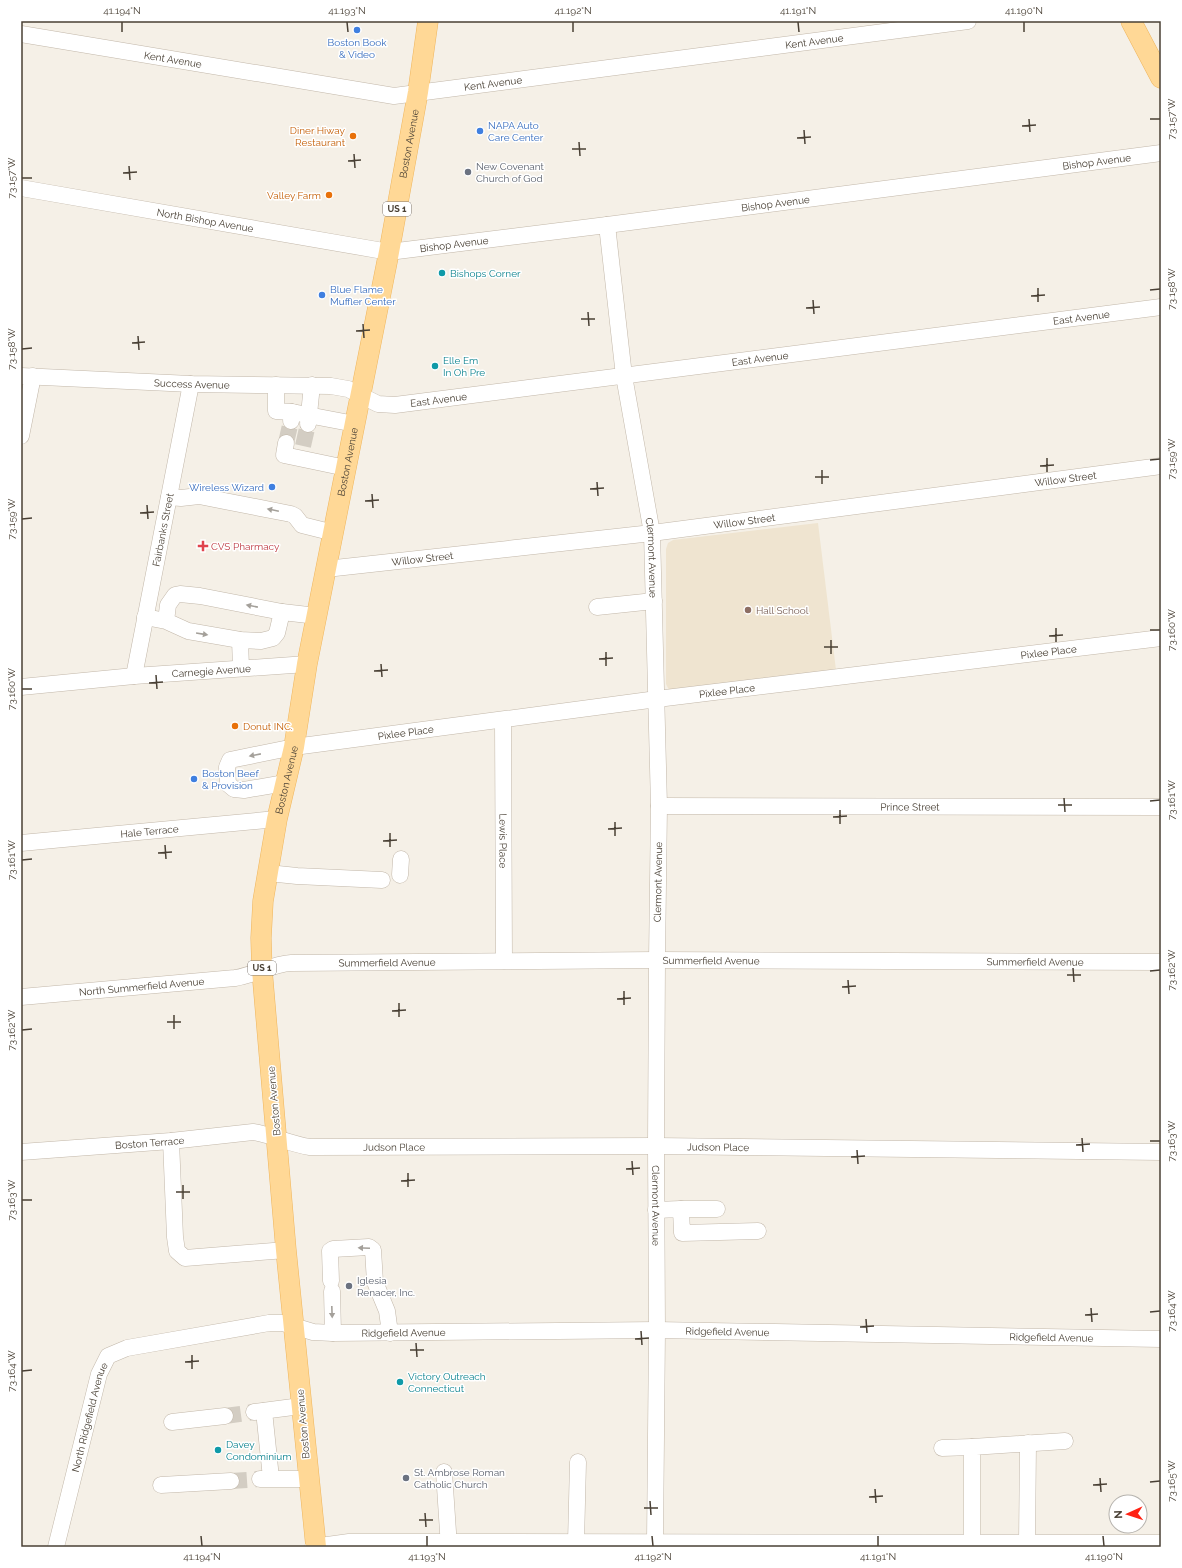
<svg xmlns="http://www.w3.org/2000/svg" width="1182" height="1568" font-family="Raleway,sans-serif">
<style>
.education{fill:#efe4d0}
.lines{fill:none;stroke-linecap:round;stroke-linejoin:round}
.minor-tunnel{stroke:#d3cdc3;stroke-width:16;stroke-dasharray:16 8;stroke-linecap:butt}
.minor-casing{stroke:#c2b7a9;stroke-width:17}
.major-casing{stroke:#efb55c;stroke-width:21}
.minor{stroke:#fff;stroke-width:16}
.major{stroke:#ffd896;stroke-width:20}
.oneway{fill:#a4a09a}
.ticks{fill:none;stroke:#494035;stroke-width:1.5}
.shop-dot{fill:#3f7fe0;stroke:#fff;stroke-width:1.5}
.food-dot{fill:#e8710a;stroke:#fff;stroke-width:1.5}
.worship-dot{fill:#6b7280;stroke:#fff;stroke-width:1.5}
.culture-dot{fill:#0f9aa8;stroke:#fff;stroke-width:1.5}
.health-dot{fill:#e0444e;stroke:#fff;stroke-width:1.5}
.education-dot{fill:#8d6e63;stroke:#fff;stroke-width:1.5}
.labels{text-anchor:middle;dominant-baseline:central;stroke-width:3;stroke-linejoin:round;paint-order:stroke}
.shield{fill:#fff;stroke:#807972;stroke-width:1}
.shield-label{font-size:9px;font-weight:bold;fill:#494035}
.street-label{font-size:10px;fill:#494035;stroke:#fff}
.shop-label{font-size:10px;fill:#366cbe;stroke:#fff;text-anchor:start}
.food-label{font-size:10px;fill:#c56008;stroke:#fff;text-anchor:end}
.worship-label{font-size:10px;fill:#5b616d;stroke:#fff;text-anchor:start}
.culture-label{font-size:10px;fill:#0d838f;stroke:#fff;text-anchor:start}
.health-label{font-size:10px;fill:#be3a42;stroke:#fff;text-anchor:start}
.education-label{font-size:10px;fill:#785e54;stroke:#fff;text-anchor:start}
.neatline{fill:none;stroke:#494035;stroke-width:1.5}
.ticks-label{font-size:10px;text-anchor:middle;fill:#494035}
</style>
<rect width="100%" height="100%" fill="#f5f0e7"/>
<polygon class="education" points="818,523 836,670 669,690 666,684 666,549 668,543 673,540"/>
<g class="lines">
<g class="minor-tunnel">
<polyline points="286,443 291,421"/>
<polyline points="303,446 308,424"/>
<polyline points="225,1416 254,1412"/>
<polyline points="231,1481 260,1479"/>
</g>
<defs>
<g id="minor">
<path id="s1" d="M21,34l373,62 574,-75"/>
<path id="s2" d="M21,188l368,64 218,-27 554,-72"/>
<path id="s3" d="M607,225l17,151 28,157 7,273 -2,154 -1,186 1,184 -2,212"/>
<path id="s4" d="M21,376l170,8 140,2 17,3 30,15 17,1 766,-98"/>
<polyline points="276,385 276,411 292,412"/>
<polyline points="291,421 292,412 355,424"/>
<polyline points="308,424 312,385"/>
<polyline points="21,436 33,376"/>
<polyline points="286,443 284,455 346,468"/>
<polyline points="169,497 181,498 199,496 291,514 295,516 302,525 334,533"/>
<path id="s5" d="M326,569l326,-36 509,-67"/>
<polyline points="597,607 654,601"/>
<polyline points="282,612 317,616"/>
<polyline points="145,617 166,621 188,631 240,640 261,641 273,638 277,633 282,612 200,596 180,594 175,595 168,605 166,621"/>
<polyline points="240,640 241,668"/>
<path id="s6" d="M134,676l57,-292"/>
<path id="s7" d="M21,687l113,-11 173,-12"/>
<path id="s8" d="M503,720l1,241"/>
<path id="s9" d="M285,783l-41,7 -10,-1 -6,-5 -1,-17 3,-7 64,-13 363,-48 504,-61"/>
<path id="s10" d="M659,806l502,1"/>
<path id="s11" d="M21,843l256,-24"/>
<polyline points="268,873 297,876 382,880"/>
<polyline points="400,875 401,859"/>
<path id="s12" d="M21,997l214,-19c20,-3 37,-14 56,-15l366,-3 504,2"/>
<polyline points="171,1141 175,1237 177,1251 185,1258 286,1250"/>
<path id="s13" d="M21,1152l150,-11 82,-9c19,3 37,12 57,15l346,-1 505,6"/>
<polyline points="681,1209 717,1209"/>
<polyline points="656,1210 681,1209 682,1233 758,1231"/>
<polyline points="331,1281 330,1251 333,1249 369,1247 373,1250 375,1282 387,1311 390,1333"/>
<polyline points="332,1291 333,1333"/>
<polyline points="264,1411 271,1478"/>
<polyline points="254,1412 301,1406"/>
<polyline points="172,1422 225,1416"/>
<polyline points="942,1448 972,1447"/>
<polyline points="444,1472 449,1547"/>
<polyline points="260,1479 308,1479"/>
<polyline points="161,1485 231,1481"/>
<polyline points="576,1542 578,1462"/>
<polyline points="972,1543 972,1447 1065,1441"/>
<polyline points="1027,1543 1028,1443"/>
<path id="s14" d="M56,1547l43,-173 9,-18 19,-8 142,-25h14l30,9 20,1 324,-3 504,9"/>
<polyline points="313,1547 349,1542 449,1542 1161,1543"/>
</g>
<g id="major">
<polyline points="1131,21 1161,78"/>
<path id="s15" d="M316,1547l-30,-297 -24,-280 -1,-32 2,-37 14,-82 17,-72 13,-83 82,-412 29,-160 10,-71"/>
</g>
</defs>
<use href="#minor" class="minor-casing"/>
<use href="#major" class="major-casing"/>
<use href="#minor" class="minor"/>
<use href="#major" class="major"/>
</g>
<defs><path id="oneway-solid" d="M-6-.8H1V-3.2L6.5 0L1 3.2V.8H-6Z"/></defs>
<g class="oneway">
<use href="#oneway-solid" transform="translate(273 510) rotate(-168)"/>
<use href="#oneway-solid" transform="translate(252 606) rotate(-169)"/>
<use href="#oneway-solid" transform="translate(202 634) rotate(9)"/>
<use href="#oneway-solid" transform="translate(255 755) rotate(169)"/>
<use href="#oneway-solid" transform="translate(364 1248) rotate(-178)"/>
<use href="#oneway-solid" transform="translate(332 1312) rotate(88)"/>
</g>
<path class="ticks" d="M122,22v10M347,22l1,10M573,22v10M798,22l1,10M1024,22v10M1029,119l1,13M1150,119h10M1022,126l14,-1M804,130l1,14M797,138l14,-1M579,142l1,14M572,149h14M354,154l1,14M348,161l13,-1M129,166l1,14M123,173l14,-1M22,178h10M1038,288v14M1150,290l10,-1M1031,296l14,-1M813,300l1,14M806,308l14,-1M588,312l1,14M581,319h14M363,324l1,14M356,331l14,-1M138,336l1,14M132,343l13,-1M22,349l10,-1M1047,458v14M1150,460l10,-1M1040,466l14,-1M822,470v14M815,477h14M597,482l1,14M590,489l14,-1M372,494l1,14M365,501l14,-1M147,505l1,14M140,513l14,-1M22,519l10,-1M1056,628v14M1150,630h10M1049,636l14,-1M831,640v14M824,647h14M606,652v14M599,659l14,-1M381,664l1,13M374,671l14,-1M156,675l1,14M149,683l14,-1M22,689h10M1064,798l1,14M1150,801l10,-1M1058,805h14M840,810v14M833,817l14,-1M615,822v14M608,829l14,-1M390,833v14M383,841l14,-1M165,845l1,14M158,853l14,-1M22,860l10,-1M1073,968l1,14M1150,971l10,-1M1067,975h14M848,980l1,14M842,987l14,-1M624,991v14M617,999l14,-1M399,1003v14M392,1011l14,-1M174,1015v14M167,1022h14M22,1030l10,-1M1082,1138l1,14M1150,1141h10M1076,1145l14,-1M857,1150l1,14M851,1157l14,-1M632,1161l1,14M626,1169l14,-1M408,1173v14M401,1181l14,-1M183,1185v14M176,1192h14M22,1200h10M1091,1308l1,14M1150,1312l10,-1M1085,1315l13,-1M866,1319l1,14M860,1327l14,-1M641,1331l1,14M635,1339l14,-1M416,1343l1,14M410,1350h14M192,1355v14M185,1362l14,-1M22,1371l10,-1M1100,1478l1,14M1150,1482l10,-1M1093,1485l14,-1M875,1489l1,14M869,1497l14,-1M650,1501l1,14M644,1508h14M425,1513l1,14M419,1520h14M201,1536l1,10M427,1536v10M652,1536l1,10M878,1536v10M1103,1536l1,10"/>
<g class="shop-dot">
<circle cx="357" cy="30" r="4"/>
<circle cx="480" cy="131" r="4"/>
<circle cx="322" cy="295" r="4"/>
<circle cx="272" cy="487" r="4"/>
<circle cx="194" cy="779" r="4"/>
</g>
<g class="food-dot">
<circle cx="353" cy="136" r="4"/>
<circle cx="329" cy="195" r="4"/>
<circle cx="235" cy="726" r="4"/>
</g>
<g class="worship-dot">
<circle cx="468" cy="172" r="4"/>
<circle cx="349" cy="1286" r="4"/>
<circle cx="406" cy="1478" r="4"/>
</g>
<g class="culture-dot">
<circle cx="442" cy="273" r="4"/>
<circle cx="435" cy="366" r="4"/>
<circle cx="400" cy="1382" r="4"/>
<circle cx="218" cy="1450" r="4"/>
</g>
<path class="health-dot" d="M201 540h4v4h4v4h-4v4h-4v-4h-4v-4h4z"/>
<circle class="education-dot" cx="748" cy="610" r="4"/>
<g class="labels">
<g class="shield">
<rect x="383" y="202" width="28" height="14" rx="3"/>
<rect x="248" y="961" width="28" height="14" rx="3"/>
</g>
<g class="shield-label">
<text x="397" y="209">US 1</text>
<text x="262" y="968">US 1</text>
</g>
<g class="street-label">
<text stroke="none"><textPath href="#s1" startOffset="802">Kent Avenue</textPath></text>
<text stroke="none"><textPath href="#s1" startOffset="154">Kent Avenue</textPath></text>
<text stroke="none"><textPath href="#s1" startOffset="478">Kent Avenue</textPath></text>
<text stroke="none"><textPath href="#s15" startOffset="1420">Boston Avenue</textPath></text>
<text stroke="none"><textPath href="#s2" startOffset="1087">Bishop Avenue</textPath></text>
<text stroke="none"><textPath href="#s2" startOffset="763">Bishop Avenue</textPath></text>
<text stroke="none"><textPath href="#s2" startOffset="187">North Bishop Avenue</textPath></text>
<text stroke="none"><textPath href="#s2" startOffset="439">Bishop Avenue</textPath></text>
<text stroke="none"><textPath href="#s4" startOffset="1070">East Avenue</textPath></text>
<text stroke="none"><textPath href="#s4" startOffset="746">East Avenue</textPath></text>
<text stroke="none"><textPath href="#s4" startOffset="171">Success Avenue</textPath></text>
<text stroke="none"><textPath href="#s4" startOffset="422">East Avenue</textPath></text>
<text stroke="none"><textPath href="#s15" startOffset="1096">Boston Avenue</textPath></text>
<text stroke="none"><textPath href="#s5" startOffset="745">Willow Street</textPath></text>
<text stroke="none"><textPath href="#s5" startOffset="421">Willow Street</textPath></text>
<text stroke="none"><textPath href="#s6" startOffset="149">Fairbanks Street</textPath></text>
<text stroke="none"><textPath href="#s5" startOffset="97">Willow Street</textPath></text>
<text stroke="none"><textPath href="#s3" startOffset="336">Clermont Avenue</textPath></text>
<text stroke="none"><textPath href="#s9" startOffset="910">Pixlee Place</textPath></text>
<text stroke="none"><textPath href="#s7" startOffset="191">Carnegie Avenue</textPath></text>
<text stroke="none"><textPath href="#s9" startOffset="586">Pixlee Place</textPath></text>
<text stroke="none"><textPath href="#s9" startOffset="262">Pixlee Place</textPath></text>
<text stroke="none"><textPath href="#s15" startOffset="772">Boston Avenue</textPath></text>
<text stroke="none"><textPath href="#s10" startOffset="251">Prince Street</textPath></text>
<text stroke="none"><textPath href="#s11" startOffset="129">Hale Terrace</textPath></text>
<text stroke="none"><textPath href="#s8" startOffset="121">Lewis Place</textPath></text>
<text transform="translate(658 882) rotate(-89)">Clermont Avenue</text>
<text stroke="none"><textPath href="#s12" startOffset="693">Summerfield Avenue</textPath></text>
<text stroke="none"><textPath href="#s12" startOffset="369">Summerfield Avenue</textPath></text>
<text stroke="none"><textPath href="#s12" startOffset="1017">Summerfield Avenue</textPath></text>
<text stroke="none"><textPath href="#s12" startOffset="121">North Summerfield Avenue</textPath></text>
<text transform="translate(274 1101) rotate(-95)">Boston Avenue</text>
<text stroke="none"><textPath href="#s13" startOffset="129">Boston Terrace</textPath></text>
<text stroke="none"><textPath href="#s13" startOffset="376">Judson Place</textPath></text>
<text stroke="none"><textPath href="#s13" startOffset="700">Judson Place</textPath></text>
<text stroke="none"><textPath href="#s3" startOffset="984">Clermont Avenue</textPath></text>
<text stroke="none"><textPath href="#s14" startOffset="823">Ridgefield Avenue</textPath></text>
<text stroke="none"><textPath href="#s14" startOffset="499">Ridgefield Avenue</textPath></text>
<text stroke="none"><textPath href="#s14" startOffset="1147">Ridgefield Avenue</textPath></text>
<text stroke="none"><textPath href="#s14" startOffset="134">North Ridgefield Avenue</textPath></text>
<text transform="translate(303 1424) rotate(-95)">Boston Avenue</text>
</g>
<g class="shop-label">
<text x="357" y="42" text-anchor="middle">Boston Book<tspan x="357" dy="12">&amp; Video</tspan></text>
<text x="488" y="125">NAPA Auto<tspan x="488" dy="12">Care Center</tspan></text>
<text x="330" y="289">Blue Flame<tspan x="330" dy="12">Muffler Center</tspan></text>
<text x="264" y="487" text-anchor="end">Wireless Wizard</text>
<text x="202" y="773">Boston Beef<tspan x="202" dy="12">&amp; Provision</tspan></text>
</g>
<g class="food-label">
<text x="345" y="130">Diner Hiway<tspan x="345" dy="12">Restaurant</tspan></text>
<text x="321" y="195">Valley Farm</text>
<text x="243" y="726" text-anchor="start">Donut INC.</text>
</g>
<g class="worship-label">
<text x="476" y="166">New Covenant<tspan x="476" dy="12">Church of God</tspan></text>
<text x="357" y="1280">Iglesia<tspan x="357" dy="12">Renacer, Inc.</tspan></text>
<text x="414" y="1472">St. Ambrose Roman<tspan x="414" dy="12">Catholic Church</tspan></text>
</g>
<g class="culture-label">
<text x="450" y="273">Bishops Corner</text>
<text x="443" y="360">Elle Em<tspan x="443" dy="12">In Oh Pre</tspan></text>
<text x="408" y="1376">Victory Outreach<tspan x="408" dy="12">Connecticut</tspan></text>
<text x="226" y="1444">Davey<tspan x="226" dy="12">Condominium</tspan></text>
</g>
<g class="health-label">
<text x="211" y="546">CVS Pharmacy</text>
</g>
<g class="education-label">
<text x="756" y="610">Hall School</text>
</g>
</g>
<rect width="1182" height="1568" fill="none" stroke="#ffffff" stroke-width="44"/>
<g transform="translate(1128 1514) rotate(267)"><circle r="19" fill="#ffffff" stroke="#b6b3ae"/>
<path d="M0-3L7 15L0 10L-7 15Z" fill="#ff2214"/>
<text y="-6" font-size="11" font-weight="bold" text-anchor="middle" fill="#494035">N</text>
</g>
<rect x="22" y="22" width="1138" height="1524" class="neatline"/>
<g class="ticks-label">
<text x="122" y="14">41.194°N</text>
<text x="347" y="14">41.193°N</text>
<text x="573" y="14">41.192°N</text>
<text x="798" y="14">41.191°N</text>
<text x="1024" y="14">41.190°N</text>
<text transform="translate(1171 119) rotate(-90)" y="4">73.157°W</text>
<text transform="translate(11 178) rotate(-90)" y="4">73.157°W</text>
<text transform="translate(1171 289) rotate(-90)" y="4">73.158°W</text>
<text transform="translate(11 349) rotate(-90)" y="4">73.158°W</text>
<text transform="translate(1171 459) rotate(-90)" y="4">73.159°W</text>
<text transform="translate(11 519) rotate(-90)" y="4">73.159°W</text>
<text transform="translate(1171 630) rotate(-90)" y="4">73.160°W</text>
<text transform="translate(11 689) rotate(-90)" y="4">73.160°W</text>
<text transform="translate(1171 800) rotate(-90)" y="4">73.161°W</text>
<text transform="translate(11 860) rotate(-90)" y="4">73.161°W</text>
<text transform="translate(1171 970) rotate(-90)" y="4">73.162°W</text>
<text transform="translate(11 1030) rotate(-90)" y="4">73.162°W</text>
<text transform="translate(1171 1141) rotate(-90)" y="4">73.163°W</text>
<text transform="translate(11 1200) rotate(-90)" y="4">73.163°W</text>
<text transform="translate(1171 1311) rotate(-90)" y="4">73.164°W</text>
<text transform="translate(11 1371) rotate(-90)" y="4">73.164°W</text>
<text transform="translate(1171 1481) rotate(-90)" y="4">73.165°W</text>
<text x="202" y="1560">41.194°N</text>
<text x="427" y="1560">41.193°N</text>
<text x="653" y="1560">41.192°N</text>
<text x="878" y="1560">41.191°N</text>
<text x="1104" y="1560">41.190°N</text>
</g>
</svg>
